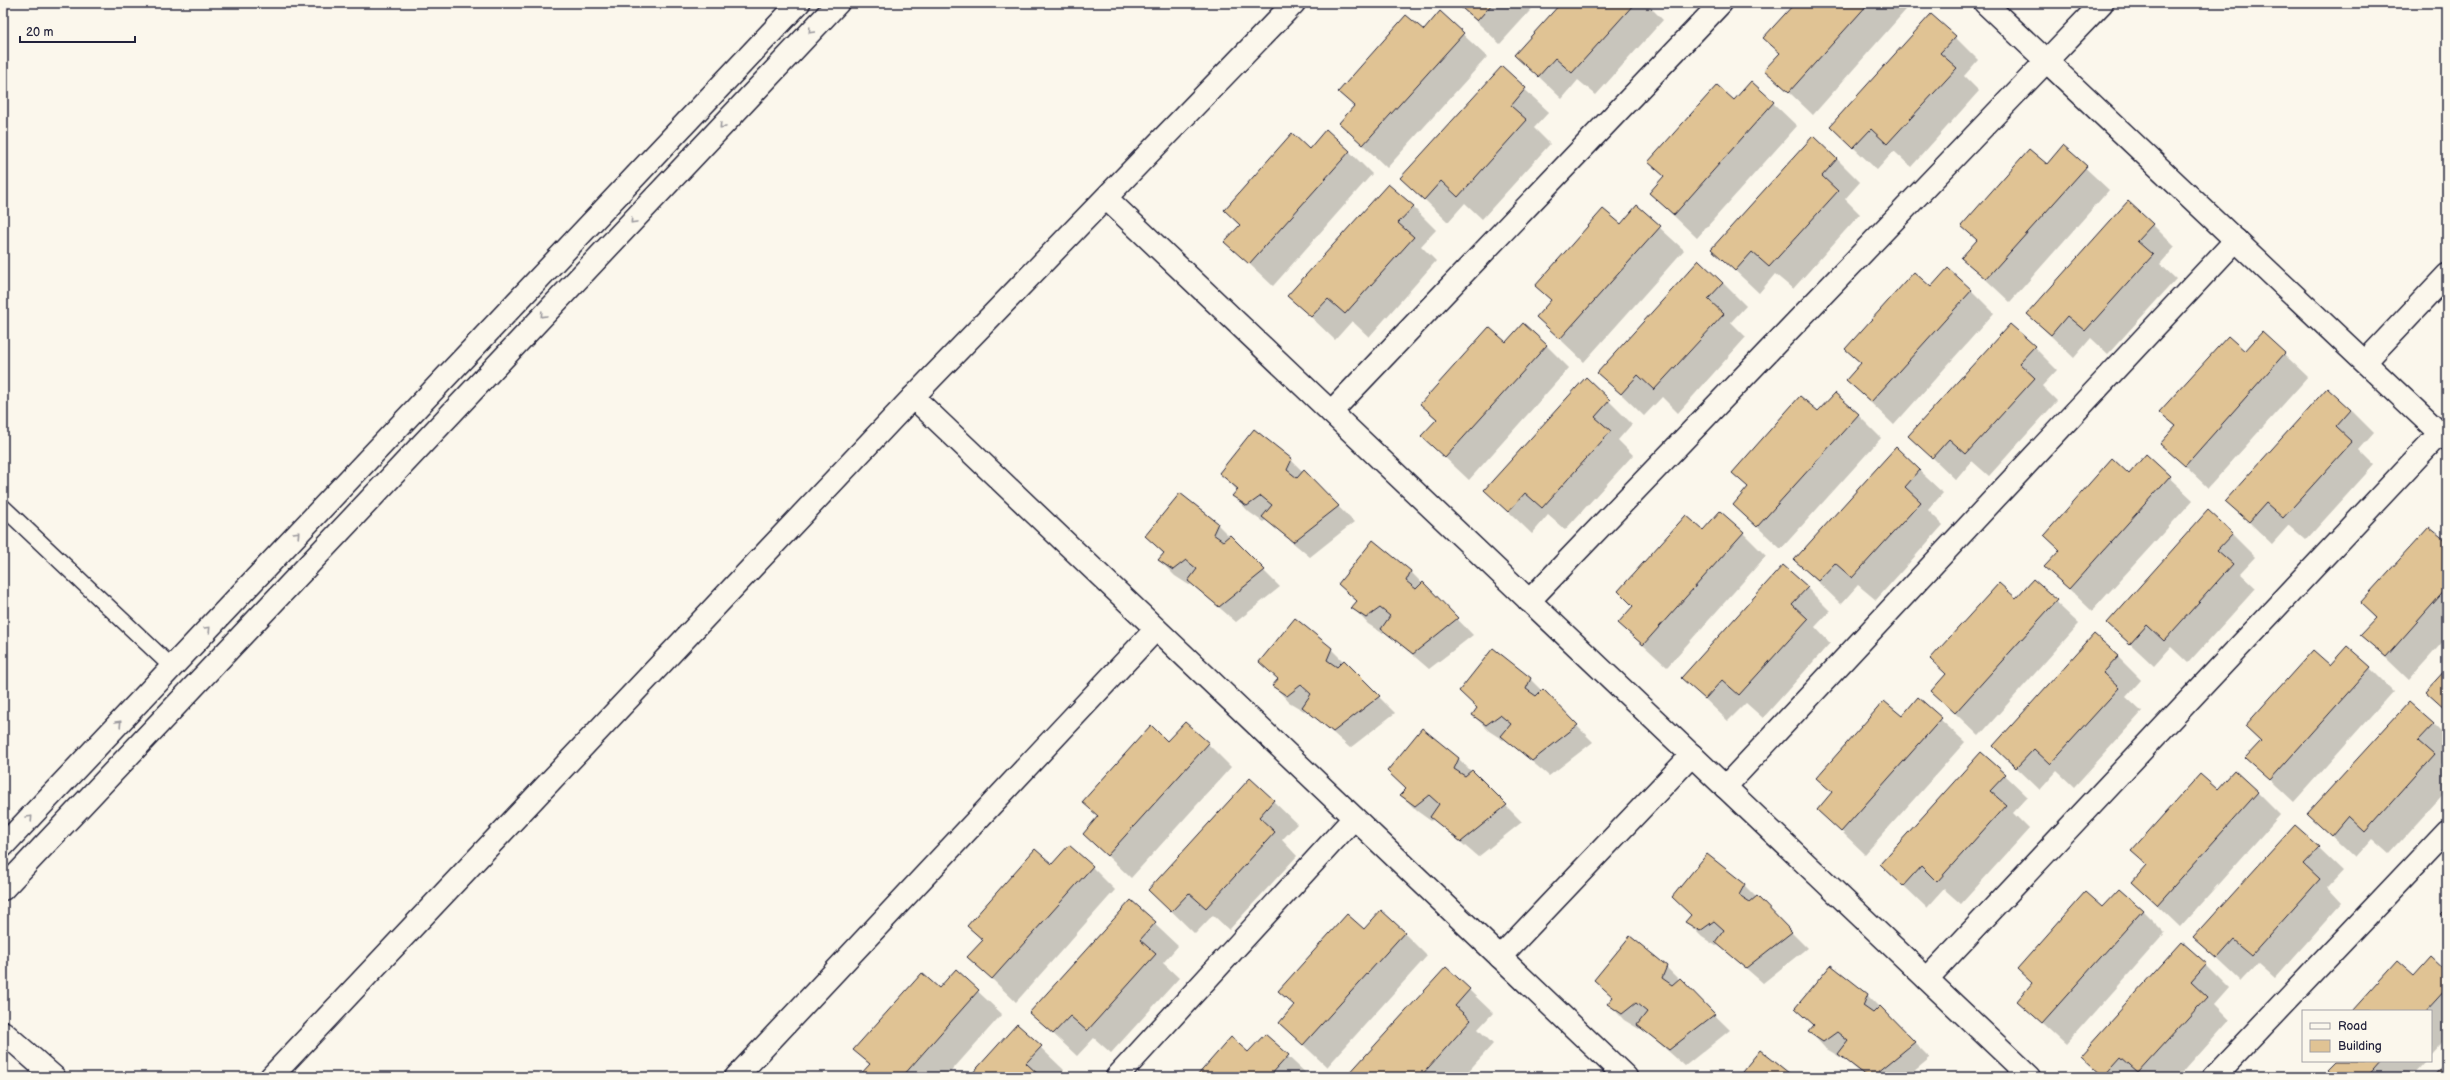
<svg xmlns="http://www.w3.org/2000/svg" width="2450" height="1080" font-family="'Balsamiq Sans',sans-serif">
<style>
.shadow{fill:#0003}
.building{fill:#e0c394;stroke:#22223b}
.lines{fill:none;stroke-linecap:round;stroke-linejoin:round}
.lane-casing{stroke:#22223b;stroke-width:18}
.street-casing{stroke:#22223b;stroke-width:25}
.secondary-casing{stroke:#22223b;stroke-width:25}
.lane{stroke:#fbf7ec;stroke-width:15}
.street{stroke:#fbf7ec;stroke-width:22}
.secondary{stroke:#fbf7ec;stroke-width:22}
.oneway{stroke:#99979c}
</style>
<rect width="100%" height="100%" fill="#fbf7ec"/>
<filter id="ink" filterUnits="userSpaceOnUse"><feTurbulence type="fractalNoise" baseFrequency=".025" numOctaves="2"/><feDisplacementMap in="SourceGraphic" scale="8" xChannelSelector="R" yChannelSelector="G"/><feConvolveMatrix kernelMatrix="1 2 1 2 8 2 1 2 1" color-interpolation-filters="sRGB"/></filter>
<g filter="url(#ink)">
<g class="shadow">
<polygon points="1457,3 1537,3 1500,44"/>
<polygon points="1563,3 1650,3 1648,5 1663,20 1596,95 1578,80 1562,99 1516,55"/>
<polygon points="1796,3 1912,3 1813,115 1766,70 1781,54 1765,38"/>
<polygon points="1440,13 1487,57 1387,168 1340,123 1355,107 1339,92 1424,32"/>
<polygon points="1955,37 1978,60 1964,76 1979,91 1911,167 1894,151 1877,170 1831,126"/>
<polygon points="1502,68 1549,112 1534,128 1550,144 1482,219 1465,203 1448,222 1402,178"/>
<polygon points="1751,82 1797,126 1697,238 1650,193 1665,177 1650,162 1734,101"/>
<polygon points="2063,147 2109,190 2010,302 1963,258 1978,241 1962,226 2047,166"/>
<polygon points="1309,150 1349,151 1372,174 1273,286 1226,242 1240,226 1225,210"/>
<polygon points="1837,159 1860,182 1845,199 1860,214 1793,289 1775,274 1759,293 1712,249"/>
<polygon points="1413,207 1436,230 1421,246 1436,261 1369,337 1352,321 1335,340 1289,296"/>
<polygon points="1637,207 1684,250 1584,362 1537,317 1552,301 1536,286 1621,226"/>
<polygon points="2152,224 2175,247 2160,264 2176,279 2108,354 2091,338 2074,358 2028,314"/>
<polygon points="1723,283 1746,306 1731,322 1746,337 1678,413 1662,397 1644,416 1599,373"/>
<polygon points="1931,289 1971,290 1994,313 1894,425 1847,380 1862,364 1847,349"/>
<polygon points="2262,333 2308,377 2208,488 2162,444 2176,427 2161,412 2245,352"/>
<polygon points="1506,344 1546,345 1569,368 1469,480 1422,436 1437,420 1421,404"/>
<polygon points="2034,347 2057,370 2042,386 2057,401 1989,476 1972,461 1956,480 1910,436"/>
<polygon points="1609,401 1632,424 1618,440 1633,455 1565,530 1548,515 1532,534 1486,490"/>
<polygon points="2351,410 2374,433 2359,450 2374,465 2306,540 2289,525 2272,544 2227,501"/>
<polygon points="1818,413 1858,415 1881,438 1781,549 1734,505 1749,488 1733,473"/>
<polygon points="1896,449 1943,493 1928,510 1943,525 1876,600 1858,585 1841,604 1795,560"/>
<polygon points="2146,456 2193,500 2092,611 2046,567 2060,551 2045,535 2129,475"/>
<polygon points="1291,460 1354,522 1310,557 1266,520 1263,522 1249,512 1234,496 1238,491 1220,473"/>
<polygon points="1217,524 1280,587 1236,622 1192,584 1189,585 1175,576 1159,560 1164,554 1146,536"/>
<polygon points="1703,531 1743,533 1766,556 1667,667 1619,623"/>
<polygon points="2232,534 2255,557 2240,573 2256,588 2188,663 2171,647 2154,666 2108,623"/>
<polygon points="2447,541 2447,637 2409,680 2362,635 2376,619 2361,603"/>
<polygon points="1410,571 1473,635 1429,669 1385,631 1382,633 1368,624 1353,608 1358,602 1339,584"/>
<polygon points="2033,581 2079,624 1979,736 1932,691"/>
<polygon points="1807,588 1830,611 1815,627 1830,643 1763,718 1746,703 1728,721 1683,678"/>
<polygon points="1331,649 1395,713 1350,748 1306,709 1304,711 1289,702 1274,686 1279,680 1260,662"/>
<polygon points="2118,657 2141,680 2126,697 2142,712 2074,787 2057,771 2040,790 1994,746"/>
<polygon points="2370,668 2393,691 2294,802 2247,758 2261,742 2246,726"/>
<polygon points="1530,679 1593,742 1549,776 1505,739 1503,740 1489,731 1473,715"/>
<polygon points="1918,699 1965,742 1865,854 1818,809 1833,793 1817,778 1902,718"/>
<polygon points="2433,724 2447,738 2447,757 2441,764 2447,769 2447,790 2389,854 2372,839 2355,858 2308,814"/>
<polygon points="1422,730 1459,759 1522,822 1478,857 1433,819 1431,821 1417,811 1401,795 1406,789"/>
<polygon points="1167,742 1208,744 1231,767 1131,878 1084,834 1099,817 1083,802"/>
<polygon points="2005,775 2028,797 2013,813 2029,829 1961,904 1944,889 1927,908 1881,864"/>
<polygon points="1250,779 1297,824 1282,840 1297,856 1229,930 1213,915 1195,934 1150,890"/>
<polygon points="2217,790 2257,792 2280,815 2180,927 2133,882 2148,866 2133,851"/>
<polygon points="2295,826 2342,871 2327,887 2342,903 2275,978 2258,963 2241,981 2195,938"/>
<polygon points="1052,866 1092,867 1115,890 1016,1002 969,957 983,941 968,926"/>
<polygon points="1744,885 1807,948 1763,983 1719,945 1716,946 1702,937 1687,922"/>
<polygon points="1131,902 1178,946 1163,963 1179,978 1111,1053 1094,1038 1077,1056 1031,1013"/>
<polygon points="2102,909 2142,910 2165,933 2066,1045 2018,1001"/>
<polygon points="1364,931 1404,933 1427,956 1327,1067 1280,1023"/>
<polygon points="2447,942 2447,949 2444,945"/>
<polygon points="2206,965 2229,988 2214,1005 2229,1020 2178,1077 2104,1077 2081,1055"/>
<polygon points="1666,967 1730,1030 1685,1066 1641,1027 1639,1029 1624,1020 1609,1004 1614,998 1596,980"/>
<polygon points="1446,968 1493,1013 1478,1029 1493,1044 1463,1077 1348,1077"/>
<polygon points="956,971 1002,1014 946,1077 859,1077 870,1065 855,1050 939,990"/>
<polygon points="2447,973 2447,1036 2431,1054 2431,1011 2354,1011 2414,978"/>
<polygon points="1867,995 1930,1058 1907,1077 1865,1077 1842,1056 1840,1057 1825,1048 1810,1032 1815,1026 1797,1008"/>
<polygon points="1017,1025 1064,1070 1058,1077 970,1077"/>
<polygon points="1265,1035 1310,1077 1197,1077 1248,1054"/>
<polygon points="2338,1061 2425,1061 2410,1077 2338,1077"/>
</g>
<g class="building">
<polygon points="1456,3 1493,3 1477,21"/>
<polygon points="1561,3 1635,3 1572,73 1555,58 1538,77 1514,55"/>
<polygon points="1795,3 1869,3 1789,92 1764,70 1780,53 1763,38"/>
<polygon points="1440,11 1464,33 1363,145 1339,123 1354,106 1338,92 1406,15 1424,30"/>
<polygon points="1931,14 1956,36 1940,53 1957,68 1887,144 1871,129 1853,148 1830,126"/>
<polygon points="1502,66 1526,88 1511,106 1527,120 1458,197 1441,181 1424,200 1400,178"/>
<polygon points="1751,81 1774,102 1674,215 1649,193 1664,176 1648,162 1717,85 1734,100"/>
<polygon points="1326,129 1350,151 1249,264 1224,242 1240,225 1224,210 1292,133 1309,149"/>
<polygon points="1813,136 1837,159 1822,176 1838,191 1769,267 1752,252 1735,271 1711,249"/>
<polygon points="2063,145 2087,166 1986,279 1961,258 1977,240 1961,226 2029,149 2047,164"/>
<polygon points="1388,184 1414,206 1398,223 1414,237 1345,314 1328,299 1311,317 1287,296"/>
<polygon points="2128,201 2153,224 2137,241 2153,255 2085,331 2067,316 2051,335 2027,314"/>
<polygon points="1637,205 1661,226 1560,339 1536,317 1551,300 1535,286 1603,209 1621,224"/>
<polygon points="1699,260 1723,283 1708,299 1724,314 1654,390 1638,375 1621,394 1597,373"/>
<polygon points="1948,268 1972,290 1871,402 1846,380 1861,363 1845,349 1914,272 1931,287"/>
<polygon points="1523,323 1547,345 1445,458 1421,436 1437,419 1420,404 1489,327 1506,342"/>
<polygon points="2010,324 2035,346 2019,363 2035,378 1966,454 1949,439 1932,458 1908,436"/>
<polygon points="2262,332 2285,353 2185,466 2160,444 2176,426 2159,412 2228,336 2245,351"/>
<polygon points="1586,377 1610,400 1595,417 1611,431 1542,508 1525,493 1508,512 1484,490"/>
<polygon points="2327,388 2351,410 2336,427 2352,442 2283,518 2266,503 2249,522 2225,501"/>
<polygon points="1835,393 1859,414 1757,527 1733,505 1748,487 1732,473 1800,396 1818,411"/>
<polygon points="1254,429 1292,459 1287,470 1297,478 1304,470 1339,506 1293,542 1262,517 1272,505 1261,496 1247,506 1232,496 1238,489 1219,473"/>
<polygon points="1896,447 1920,470 1905,487 1921,502 1852,578 1835,563 1818,581 1794,560"/>
<polygon points="2146,454 2170,476 2069,589 2044,567 2060,550 2044,535 2112,458 2129,474"/>
<polygon points="1180,493 1218,523 1213,534 1223,541 1230,535 1265,570 1219,607 1188,581 1197,569 1186,560 1173,570 1158,560 1164,553 1145,536"/>
<polygon points="2208,510 2233,533 2217,550 2233,564 2164,641 2147,625 2130,644 2107,623"/>
<polygon points="1720,511 1744,532 1643,645 1618,623 1633,606 1618,591 1686,515 1703,530"/>
<polygon points="2429,527 2446,541 2447,540 2447,588 2386,657 2360,635 2376,618 2360,603"/>
<polygon points="1373,540 1411,571 1406,581 1416,589 1423,582 1458,618 1413,654 1381,629 1390,616 1380,608 1366,618 1351,608 1357,601 1338,584"/>
<polygon points="1783,565 1808,587 1792,604 1808,619 1739,695 1722,680 1705,699 1681,678"/>
<polygon points="2033,579 2057,600 1955,713 1931,691 1946,674 1930,659 1999,583 2016,598"/>
<polygon points="1295,618 1332,648 1327,660 1337,667 1344,660 1380,696 1333,732 1302,707 1311,694 1301,685 1287,696 1272,686 1278,679 1259,662"/>
<polygon points="2094,634 2119,656 2103,673 2119,688 2050,764 2034,749 2016,768 1993,746"/>
<polygon points="2347,646 2371,667 2270,780 2245,758 2261,741 2245,726 2313,650 2330,665"/>
<polygon points="1493,648 1531,678 1526,689 1536,696 1543,689 1578,725 1532,761 1501,736 1511,724 1500,715 1486,725 1472,715 1477,708 1459,691"/>
<polygon points="2447,668 2447,710 2426,691"/>
<polygon points="1918,697 1942,718 1841,832 1817,810 1832,792 1816,778 1884,701 1902,716"/>
<polygon points="2409,702 2434,724 2418,741 2434,755 2365,832 2348,816 2331,836 2307,814"/>
<polygon points="1185,722 1209,743 1107,856 1083,834 1098,816 1082,802 1151,725 1167,741"/>
<polygon points="1422,728 1459,758 1454,769 1465,776 1472,770 1507,805 1461,842 1430,817 1439,804 1429,795 1415,806 1400,795 1406,789 1387,771"/>
<polygon points="1981,752 2006,774 1990,791 2006,805 1937,882 1921,866 1903,886 1880,864"/>
<polygon points="2234,770 2258,792 2157,905 2132,882 2147,865 2131,851 2200,774 2217,789"/>
<polygon points="1250,778 1274,800 1259,817 1275,832 1206,908 1189,893 1171,912 1148,890"/>
<polygon points="2295,825 2320,847 2304,864 2320,879 2252,955 2234,940 2217,959 2193,938"/>
<polygon points="1069,845 1093,866 992,979 967,957 983,940 967,926 1035,849 1052,864"/>
<polygon points="1707,854 1745,884 1739,895 1750,902 1757,896 1792,932 1746,968 1715,942 1724,930 1714,921 1700,931 1685,922 1691,915 1672,897"/>
<polygon points="2119,889 2143,910 2042,1023 2017,1001 2032,983 2017,969 2085,892 2102,907"/>
<polygon points="1131,900 1156,922 1140,940 1156,954 1087,1031 1070,1016 1053,1034 1029,1013"/>
<polygon points="2447,908 2447,919 2441,914"/>
<polygon points="1381,910 1405,932 1303,1045 1279,1023 1294,1005 1278,991 1347,914 1364,929"/>
<polygon points="1630,936 1667,966 1662,978 1672,985 1680,978 1715,1014 1669,1050 1637,1025 1647,1012 1636,1003 1622,1014 1607,1004 1613,997 1594,980"/>
<polygon points="2182,942 2207,964 2191,982 2207,997 2138,1073 2121,1058 2104,1077 2080,1055"/>
<polygon points="2431,957 2447,972 2447,988 2426,1011 2352,1011 2397,961 2414,976"/>
<polygon points="1831,965 1868,994 1863,1006 1873,1013 1880,1006 1915,1042 1872,1077 1868,1077 1838,1054 1848,1041 1837,1032 1823,1042 1808,1032 1814,1025 1795,1008"/>
<polygon points="1446,967 1470,989 1455,1006 1471,1020 1420,1077 1346,1077"/>
<polygon points="956,969 979,990 902,1077 858,1077 870,1064 853,1050 922,973 939,988"/>
<polygon points="1017,1024 1042,1046 1026,1063 1041,1077 969,1077"/>
<polygon points="1265,1034 1289,1055 1269,1077 1196,1077 1231,1037 1248,1052"/>
<polygon points="1760,1050 1794,1077 1738,1077"/>
<polygon points="2337,1061 2381,1061 2367,1077 2337,1077 2329,1069"/>
<polygon points="2447,1062 2447,1077 2434,1077"/>
</g>
<g class="lines">
<defs>
<polyline id="lane" points="3,507 172,667"/>
<g id="street">
<polyline points="1985,3 2447,440"/>
<polyline points="1106,198 2030,1077"/>
<polyline points="2365,362 2447,275"/>
<polyline points="913,397 1626,1077"/>
<polyline points="1331,412 1721,3"/>
<polyline points="1529,601 2102,3"/>
<polyline points="1725,787 2236,240"/>
<polyline points="1500,957 1692,755"/>
<polyline points="1927,979 2440,433"/>
<polyline points="3,1032 54,1077"/>
<polyline points="271,1077 913,397 1294,3"/>
<polyline points="736,1077 1156,629"/>
<polyline points="1117,1077 1354,818"/>
<polyline points="2214,1077 2447,831"/>
</g>
<g id="secondary">
<polyline points="3,846 799,3"/>
<polyline points="3,889 838,3"/>
</g>
</defs>
<use href="#lane" class="lane-casing"/>
<use href="#street" class="street-casing"/>
<use href="#secondary" class="secondary-casing"/>
<use href="#lane" class="lane"/>
<use href="#street" class="street"/>
<use href="#secondary" class="secondary"/>
</g>
<defs><path id="oneway-chevron" d="M-2-3.5L2.5 0L-2 3.5" fill="none" stroke-width="1.6" stroke-linecap="round" stroke-linejoin="round"/></defs>
<g class="oneway">
<use href="#oneway-chevron" transform="translate(811 31) rotate(133)"/>
<use href="#oneway-chevron" transform="translate(722 126) rotate(133)"/>
<use href="#oneway-chevron" transform="translate(633 221) rotate(133)"/>
<use href="#oneway-chevron" transform="translate(543 315) rotate(133)"/>
<use href="#oneway-chevron" transform="translate(297 534) rotate(-47)"/>
<use href="#oneway-chevron" transform="translate(208 629) rotate(-47)"/>
<use href="#oneway-chevron" transform="translate(119 723) rotate(-47)"/>
<use href="#oneway-chevron" transform="translate(30 818) rotate(-47)"/>
</g>
</g>
<rect width="2450" height="1080" fill="none" stroke="#fbf7ec" stroke-width="16"/>
<rect x="8" y="8" width="2434" height="1064" fill="none" stroke="#22223b" stroke-width="1.5" filter="url(#ink)"/>
<rect x="2302" y="1010" width="130" height="52" fill="#fbf7ec" stroke="#a4a2a5"/>
<rect x="2310" y="1023" width="20" height="6" fill="#fbf7ec" stroke="#a4a2a5"/>
<text x="2338" y="1030" font-size="12" fill="#22223b">Road</text>
<rect x="2310" y="1040" width="20" height="12" fill="#e0c394" stroke="#a4a2a5"/>
<text x="2338" y="1050" font-size="12" fill="#22223b">Building</text>
<path d="M20 36v6h115v-6" fill="none" stroke="#22223b" stroke-width="2"/>
<text x="26" y="36" font-size="12" fill="#22223b" stroke="#fbf7ec" stroke-width="3" paint-order="stroke">20 m</text>
</svg>
